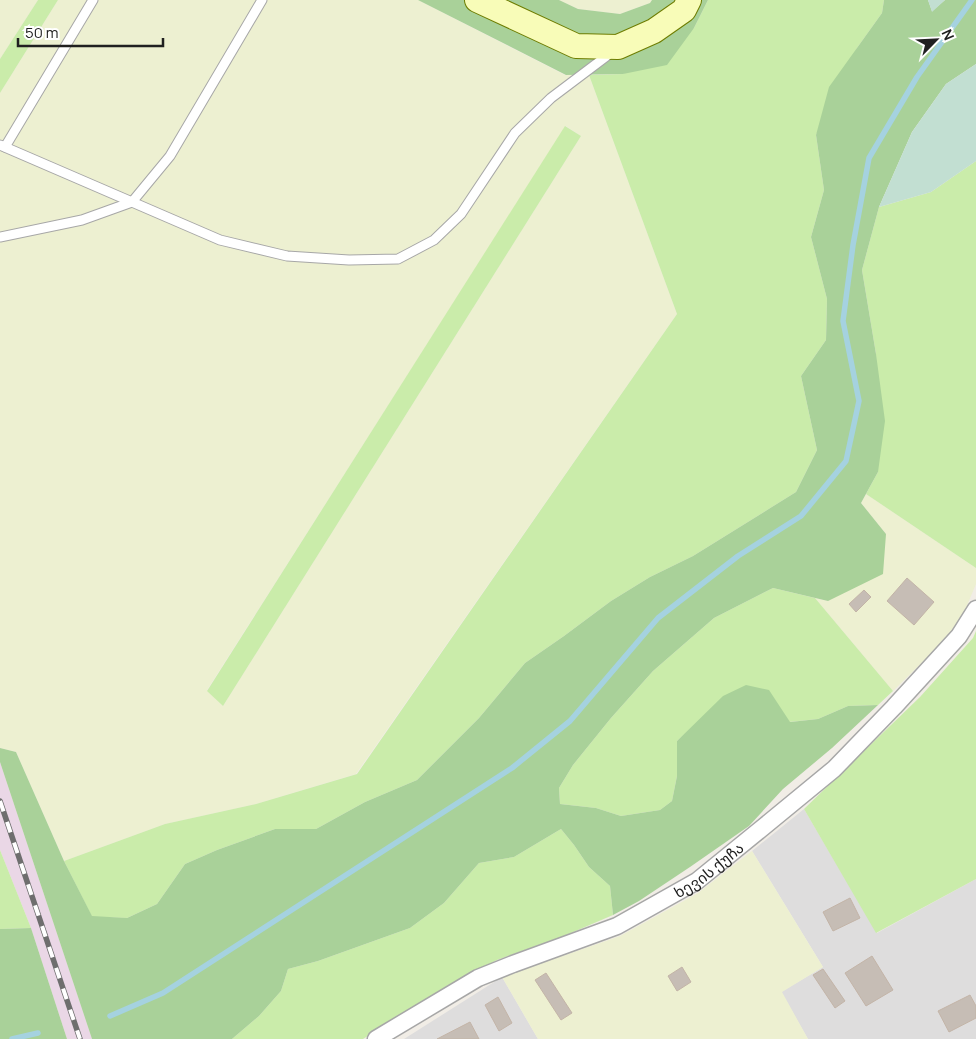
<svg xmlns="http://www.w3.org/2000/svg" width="976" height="1039" font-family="Manrope,'Noto Sans Georgian',sans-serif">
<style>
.residential{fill:#dedddd}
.industrial{fill:#ead7e6}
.farmland{fill:#edf0d1;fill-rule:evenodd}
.grass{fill:#caecaa}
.forest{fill:#a9d199}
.wetland{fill:#c2dfd2}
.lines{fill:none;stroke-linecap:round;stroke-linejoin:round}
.stream{stroke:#a5d2e0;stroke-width:5.5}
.building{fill:#c6bdb5;stroke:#c3b4a7}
.lane-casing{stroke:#a7a7a7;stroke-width:11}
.street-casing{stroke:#a7a7a7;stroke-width:19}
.secondary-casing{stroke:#6e7d01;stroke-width:26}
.lane{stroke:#fff;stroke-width:9}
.street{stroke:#fff;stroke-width:16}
.secondary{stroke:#f8fcb8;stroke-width:24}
.rail-casing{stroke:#6e6e6e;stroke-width:5.5}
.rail{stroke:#fff;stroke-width:4;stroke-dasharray:11;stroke-linecap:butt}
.labels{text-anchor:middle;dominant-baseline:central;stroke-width:4;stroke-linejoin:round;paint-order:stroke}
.street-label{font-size:15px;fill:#202020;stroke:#fff}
</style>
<rect width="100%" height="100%" fill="#f1ede6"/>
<g class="residential">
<polygon points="804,809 877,933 976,879 976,1039 808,1039 781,992 823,967 752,851"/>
<polygon points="502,977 538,1039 404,1039"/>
</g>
<polygon class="industrial" points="0,762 92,1039 67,1039 31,928 0,850"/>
<g class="farmland">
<polygon points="0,0 38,0 0,59"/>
<path d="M58,0h360l147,75h24l88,239 -321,460 -100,30 -91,20 -101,37 -48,-109 -16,-4v-655zM566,126l15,10 -358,570 -16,-16z"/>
<polygon points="559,0 652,0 650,3 620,14 578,9"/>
<polygon points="866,494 976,568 976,584 958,627 893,691 815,598 828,601 886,534 861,503"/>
<polygon points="752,851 823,967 782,992 808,1039 538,1039 502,977 620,936 698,893"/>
</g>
<g class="grass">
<polygon points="38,0 58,0 0,93 0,59"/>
<polygon points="708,0 884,0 882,13 857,48 816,135 824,190 811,237 827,299 826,340 801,376 817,450 796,492 693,556 650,577 611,601 564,636 525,663 479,718 417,780 365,802 316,829 275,829 217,850 185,864 157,904 127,918 92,917 64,861 165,824 256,804 357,774 677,314 589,75 623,74 694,28"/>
<polygon points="565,126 581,136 223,706 207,691"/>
<polygon points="976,161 976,568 866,494 878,472 876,354 862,270 879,207 931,192"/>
<polygon points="773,588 815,598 893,691 878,705 848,706 818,719 789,722 700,720 677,741 677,776 672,801 660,810 621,816 596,808 560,804 559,788 573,765 611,718 653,671 714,618"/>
<polygon points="976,631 976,879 876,933 804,809 920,697 973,638"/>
<polygon points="561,829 574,845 589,867 610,886 613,915 564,936 497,960 447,986 363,1039 232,1039 259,1016 281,991 288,969 318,961 410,928 444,903 479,863 514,857"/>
<polygon points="0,850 31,928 0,929"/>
</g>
<g class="forest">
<polygon points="418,0 559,0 578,9 620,14 650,3 652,0 708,0 694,28 667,65 623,74 566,75"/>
<polygon points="884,0 928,0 932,11 945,0 976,0 976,64 946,84 912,132 879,207 862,270 876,354 885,421 878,472 861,503 886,534 883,574 828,601 773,588 714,618 653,671 611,718 573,765 559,788 560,804 596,808 621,816 660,810 672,801 677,776 677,741 723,696 746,685 769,690 790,722 818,719 848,706 878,705 832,748 783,789 749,826 690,867 639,901 613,915 610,886 589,867 574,845 561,829 514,857 479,863 444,903 410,928 318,961 288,969 281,991 259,1016 232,1039 92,1039 0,762 0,748 16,752 64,861 92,916 127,918 157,904 185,864 217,850 275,829 316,829 365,802 417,780 479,718 525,663 564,636 611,601 650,577 693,556 796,492 817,450 801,376 826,340 827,299 811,237 824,190 816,135 829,87 882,13"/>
<polygon points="31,928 67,1039 0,1039 0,929"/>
</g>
<g class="wetland">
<polygon points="928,0 945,0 932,12"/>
<polygon points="976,64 976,161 931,192 879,207 912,132 946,84"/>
</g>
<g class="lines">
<g class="stream">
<polyline points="110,1016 163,993 512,768 570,721 658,618 738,556 801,516 846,461 859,401 843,321 853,245 869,158 917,77 972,0"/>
<polyline points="12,1039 38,1033"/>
</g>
</g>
<g class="building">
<polygon points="907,578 934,602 914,625 887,601"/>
<polygon points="864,590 871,597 856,612 849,604"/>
<polygon points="850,898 860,918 833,931 823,912"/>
<polygon points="872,956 893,990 866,1006 845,973"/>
<polygon points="682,967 691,982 677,991 668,976"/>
<polygon points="823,969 845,1001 835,1008 813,975"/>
<polygon points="546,973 572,1013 561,1020 535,980"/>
<polygon points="970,995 976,1006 976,1018 949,1032 938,1011"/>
<polygon points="498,997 512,1023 499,1031 485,1005"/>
<polygon points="470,1022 479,1039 437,1039"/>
</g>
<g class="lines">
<defs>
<g id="lane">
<polyline points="0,145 220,240 287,256 349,260 398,259 434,240 461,214 515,133 551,98 612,52"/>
<polyline points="5,147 93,0"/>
<polyline points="0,237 82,220 132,202 170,156 262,0"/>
</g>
<g id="street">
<path id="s1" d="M376,1039l102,-61 35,-14 104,-38 80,-45 64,-52 73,-60 60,-62 65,-71 17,-27"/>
</g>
<polyline id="secondary" points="477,0 576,46 618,47 654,31 684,10 689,0"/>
</defs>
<use href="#lane" class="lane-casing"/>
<use href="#street" class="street-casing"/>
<use href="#secondary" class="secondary-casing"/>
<use href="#lane" class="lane"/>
<use href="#street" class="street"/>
<use href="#secondary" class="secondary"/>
<defs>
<polyline id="rail" points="0,801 80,1039"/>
</defs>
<use href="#rail" class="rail-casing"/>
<use href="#rail" class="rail"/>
</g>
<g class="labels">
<g class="street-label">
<text stroke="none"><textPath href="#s1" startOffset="375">ხევის ქუჩა</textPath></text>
</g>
</g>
<g transform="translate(936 40) rotate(66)" stroke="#ffffff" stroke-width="4" paint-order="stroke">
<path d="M0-4L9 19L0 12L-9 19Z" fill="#202020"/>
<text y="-8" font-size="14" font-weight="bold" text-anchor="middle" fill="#202020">N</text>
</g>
<path d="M18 38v8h145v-8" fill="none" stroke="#202020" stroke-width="2.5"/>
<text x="25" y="38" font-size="15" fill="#202020" stroke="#ffffff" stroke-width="4" paint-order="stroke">50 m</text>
</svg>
